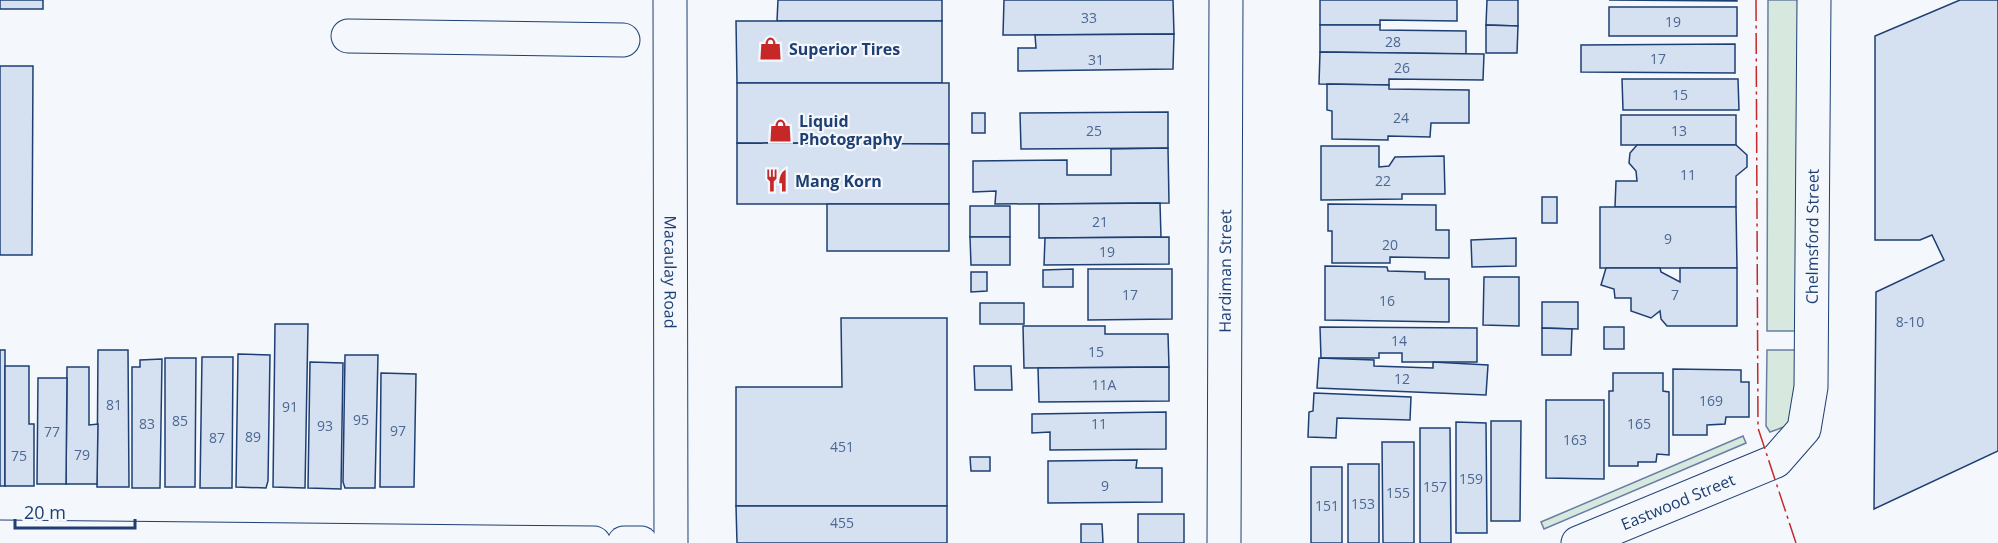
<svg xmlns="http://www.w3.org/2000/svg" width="1998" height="543" font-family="'Open Sans',sans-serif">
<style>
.green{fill:#d7e8df;stroke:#687fa3;stroke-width:1.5}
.building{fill:#d5e0f0;stroke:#1d3f73;stroke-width:1.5}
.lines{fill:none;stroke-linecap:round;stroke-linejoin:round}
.street-casing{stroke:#1d3f73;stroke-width:35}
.secondary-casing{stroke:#1d3f73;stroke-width:35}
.street{stroke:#f4f7fb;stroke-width:33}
.secondary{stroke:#f4f7fb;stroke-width:33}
.power{stroke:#c62828;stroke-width:1.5;stroke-dasharray:21 4.5 3 4.5;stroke-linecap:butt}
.labels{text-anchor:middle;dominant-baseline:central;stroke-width:4.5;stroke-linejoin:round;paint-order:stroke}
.number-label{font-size:14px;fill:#4b6792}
.poi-label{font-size:16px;font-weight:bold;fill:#1d3f73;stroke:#f4f7fb;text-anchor:start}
.street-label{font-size:16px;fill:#1d3f73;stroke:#f4f7fb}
</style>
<rect width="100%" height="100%" fill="#f4f7fb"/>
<g class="green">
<polygon points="1768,0 1804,0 1796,331 1767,331"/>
<polygon points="1767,350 1803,350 1798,422 1770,432 1766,426"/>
<polygon points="1743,436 1746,443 1544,529 1541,522"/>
</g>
<g class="building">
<rect x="0" y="0" width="43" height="9"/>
<polygon points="778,0 942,0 942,21 777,21"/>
<polygon points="1004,0 1173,0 1174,34 1003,35"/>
<polygon points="1320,0 1457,0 1457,21 1380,20 1380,25 1320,25"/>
<polygon points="1487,0 1518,0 1518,26 1486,25"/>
<polygon points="1609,0 1737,0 1737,1"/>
<polygon points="1960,0 1998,0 1998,451 1874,509 1876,292 1944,260 1932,235 1920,240 1875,240 1875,36"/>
<rect x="1609" y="7" width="128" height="29"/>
<polygon points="736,21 942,21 942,83 737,83"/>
<polygon points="1320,25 1380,25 1380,30 1466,31 1466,54 1320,52"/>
<polygon points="1486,25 1518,26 1517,53 1486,53"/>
<polygon points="1174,34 1173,69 1018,71 1018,48 1036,48 1035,35"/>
<polygon points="1735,44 1735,73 1581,72 1581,45"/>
<polygon points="1320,52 1484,54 1483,80 1389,79 1389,85 1319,84"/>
<polygon points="0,66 33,66 32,255 0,255"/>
<polygon points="1622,79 1738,79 1739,110 1623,110"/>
<polygon points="737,83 949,83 949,144 737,143"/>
<polygon points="1327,84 1389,85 1389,89 1469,90 1469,123 1431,123 1430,137 1388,136 1388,140 1332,139 1332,111 1327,110"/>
<polygon points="1168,112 1168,148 1021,149 1020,113"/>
<rect x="972" y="113" width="13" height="20"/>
<rect x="1621" y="115" width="115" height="30"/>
<polygon points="737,143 949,144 949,204 737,204"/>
<polygon points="1637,145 1736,145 1747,155 1747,167 1736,176 1736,207 1615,207 1616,181 1637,181 1636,171 1629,163 1630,153"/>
<polygon points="1321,146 1379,146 1379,167 1389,166 1395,157 1444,156 1445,194 1402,194 1402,199 1321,200"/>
<polygon points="1168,148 1169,203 995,204 996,191 973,192 973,161 1067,160 1067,175 1111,175 1111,149"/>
<rect x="1542" y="197" width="15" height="26"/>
<polygon points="1160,203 1161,237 1039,238 1039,204"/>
<rect x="827" y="204" width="122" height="47"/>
<polygon points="1328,204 1436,205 1436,230 1449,230 1449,258 1390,257 1390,263 1332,263 1332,231 1328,231"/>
<rect x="970" y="206" width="40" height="31"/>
<polygon points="1600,207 1736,207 1737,268 1600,268"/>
<polygon points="970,237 1010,237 1010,265 971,265"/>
<polygon points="1169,237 1169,264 1044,265 1045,238"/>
<polygon points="1516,238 1516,266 1472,267 1471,240"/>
<polygon points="1325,266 1387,267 1388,271 1425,272 1425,279 1449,279 1449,322 1325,320"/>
<polygon points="1606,268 1660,268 1661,272 1680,282 1680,268 1737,268 1737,326 1667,326 1661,319 1660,311 1651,318 1631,311 1631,298 1615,298 1614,289 1601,285"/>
<polygon points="1073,269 1073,287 1043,287 1043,270"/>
<polygon points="1088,269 1172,269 1172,319 1088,320"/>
<polygon points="971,272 987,272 987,291 971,292"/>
<polygon points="1484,277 1519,277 1519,326 1483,325"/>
<polygon points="1542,302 1578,302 1578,329 1542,328"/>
<rect x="980" y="303" width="44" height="21"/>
<polygon points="841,318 947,318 947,506 736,506 736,387 842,387"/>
<polygon points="275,324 308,324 305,488 273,487"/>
<polygon points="1023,326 1105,326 1105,334 1168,334 1169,367 1024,368"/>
<polygon points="1320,327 1477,328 1477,362 1402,362 1402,353 1379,353 1379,358 1321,358"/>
<rect x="1604" y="327" width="20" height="22"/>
<polygon points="1542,328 1572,329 1571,355 1542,355"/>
<rect x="0" y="350" width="5" height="136"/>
<polygon points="98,350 128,350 129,487 97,487"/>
<polygon points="238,354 270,355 268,481 266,488 236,487"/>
<polygon points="345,355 378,355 375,488 345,488 343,482"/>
<polygon points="202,357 233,357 232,488 200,488"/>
<polygon points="165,358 196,358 195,487 165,487"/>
<polygon points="1319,358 1374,360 1374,366 1433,368 1433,362 1488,365 1486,395 1317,388"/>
<polygon points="162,359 160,488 132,488 132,367 140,367 140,360"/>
<polygon points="310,362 343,363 341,489 308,488"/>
<polygon points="5,366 29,366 29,424 34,424 34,486 5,486"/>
<polygon points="974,366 1011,366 1012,390 975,390"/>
<polygon points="67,367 89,367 89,425 98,424 97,484 66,484"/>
<polygon points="1169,367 1169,401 1039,402 1038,368"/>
<polygon points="1673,369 1741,370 1741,382 1749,382 1749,417 1726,417 1725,424 1707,425 1707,435 1673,435"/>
<polygon points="381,373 416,374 414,487 380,487"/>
<polygon points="1613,373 1663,373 1663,391 1669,392 1669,455 1657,454 1656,462 1638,462 1638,466 1609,466 1609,391 1613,391"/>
<polygon points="38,378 67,378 66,484 37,484"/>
<polygon points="1314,393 1411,397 1410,420 1337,418 1336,438 1308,437 1309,412 1313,411"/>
<polygon points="1546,400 1604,400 1604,479 1546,478"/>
<polygon points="1166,412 1166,449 1050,450 1050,432 1032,433 1032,414"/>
<polygon points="1491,421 1521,421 1520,521 1491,521"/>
<polygon points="1456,422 1486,423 1487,533 1456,533"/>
<polygon points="1420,428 1450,428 1451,543 1420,543"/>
<polygon points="1382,442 1414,442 1414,543 1383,543"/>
<polygon points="970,457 990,457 990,471 971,471"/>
<polygon points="1137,460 1136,468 1162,468 1162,502 1048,503 1048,461"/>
<rect x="1348" y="464" width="31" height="79"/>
<rect x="1311" y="467" width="31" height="76"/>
<polygon points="736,506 947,506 947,543 737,543"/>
<rect x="1138" y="514" width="46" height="29"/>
<polygon points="1081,524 1102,524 1103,543 1081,543"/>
</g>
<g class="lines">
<defs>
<g id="street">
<polyline points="348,36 623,40"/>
<polyline points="0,537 594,543"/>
<polyline points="624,543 641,543"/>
<path id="s1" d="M1224,543l2,-543"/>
<path id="s2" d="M1578,543l198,-82 28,-32 7,-42 3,-387"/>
</g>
<g id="secondary">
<path id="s3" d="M670,0l1,543"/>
</g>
</defs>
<use href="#street" class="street-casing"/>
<use href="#secondary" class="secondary-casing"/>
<use href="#street" class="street"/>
<use href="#secondary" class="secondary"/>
<polyline class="power" points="1756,0 1758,428 1796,543"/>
</g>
<defs>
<symbol id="shop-bare" viewBox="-9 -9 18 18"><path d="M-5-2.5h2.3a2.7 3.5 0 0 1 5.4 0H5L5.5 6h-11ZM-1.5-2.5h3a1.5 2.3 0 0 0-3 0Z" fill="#c62828" stroke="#f4f7fb" stroke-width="2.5" paint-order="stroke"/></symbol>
<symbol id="restaurant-bare" viewBox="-9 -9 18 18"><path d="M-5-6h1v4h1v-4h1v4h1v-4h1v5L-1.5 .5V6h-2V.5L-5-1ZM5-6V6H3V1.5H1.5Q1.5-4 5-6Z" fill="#c62828" stroke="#f4f7fb" stroke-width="2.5" paint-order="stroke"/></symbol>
</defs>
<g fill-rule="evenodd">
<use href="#shop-bare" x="754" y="32" width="33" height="33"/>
<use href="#shop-bare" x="764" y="114" width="33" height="33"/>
<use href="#restaurant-bare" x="760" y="164" width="33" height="33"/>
</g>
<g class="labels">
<g class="number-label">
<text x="1089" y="17">33</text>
<text x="1673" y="21">19</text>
<text x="1393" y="41">28</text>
<text x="1658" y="58">17</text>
<text x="1096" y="59">31</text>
<text x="1402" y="67">26</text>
<text x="1680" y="94">15</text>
<text x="1401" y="117">24</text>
<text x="1094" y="130">25</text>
<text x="1679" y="130">13</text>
<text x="1688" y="174">11</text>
<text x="1383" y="180">22</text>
<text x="1100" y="221">21</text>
<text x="1668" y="238">9</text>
<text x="1390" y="244">20</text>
<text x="1107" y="251">19</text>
<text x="1130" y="294">17</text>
<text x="1675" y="294">7</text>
<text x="1387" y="300">16</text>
<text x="1910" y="321">8-10</text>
<text x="1399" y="340">14</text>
<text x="1096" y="351">15</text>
<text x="1402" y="378">12</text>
<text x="1104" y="384">11A</text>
<text x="1711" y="400">169</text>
<text x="114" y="404">81</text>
<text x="290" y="406">91</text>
<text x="361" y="419">95</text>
<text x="180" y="420">85</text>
<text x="147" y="423">83</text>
<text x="1099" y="423">11</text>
<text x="1639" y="423">165</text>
<text x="325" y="425">93</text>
<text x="398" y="430">97</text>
<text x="52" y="431">77</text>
<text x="253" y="436">89</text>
<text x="217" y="437">87</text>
<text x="1575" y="439">163</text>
<text x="842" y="446">451</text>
<text x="82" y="454">79</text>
<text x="19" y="455">75</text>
<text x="1471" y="478">159</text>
<text x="1105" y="485">9</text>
<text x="1435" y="486">157</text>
<text x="1398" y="492">155</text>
<text x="1363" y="503">153</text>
<text x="1327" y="505">151</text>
<text x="842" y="522">455</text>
</g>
<g class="poi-label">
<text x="789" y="49">Superior Tires</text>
<text x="799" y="121">Liquid<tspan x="799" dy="18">Photography</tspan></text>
<text x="795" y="181">Mang Korn</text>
</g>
<g class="street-label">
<text stroke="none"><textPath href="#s2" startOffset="450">Chelmsford Street</textPath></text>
<text stroke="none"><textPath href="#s3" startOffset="272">Macaulay Road</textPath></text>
<text stroke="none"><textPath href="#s1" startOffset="272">Hardiman Street</textPath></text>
<text stroke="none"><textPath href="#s2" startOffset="108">Eastwood Street</textPath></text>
</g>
</g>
<path d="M15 519v9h120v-9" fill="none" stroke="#1d3f73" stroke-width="3"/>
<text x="24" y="519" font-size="18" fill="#1d3f73" stroke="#f4f7fb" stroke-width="4.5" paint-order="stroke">20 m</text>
</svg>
